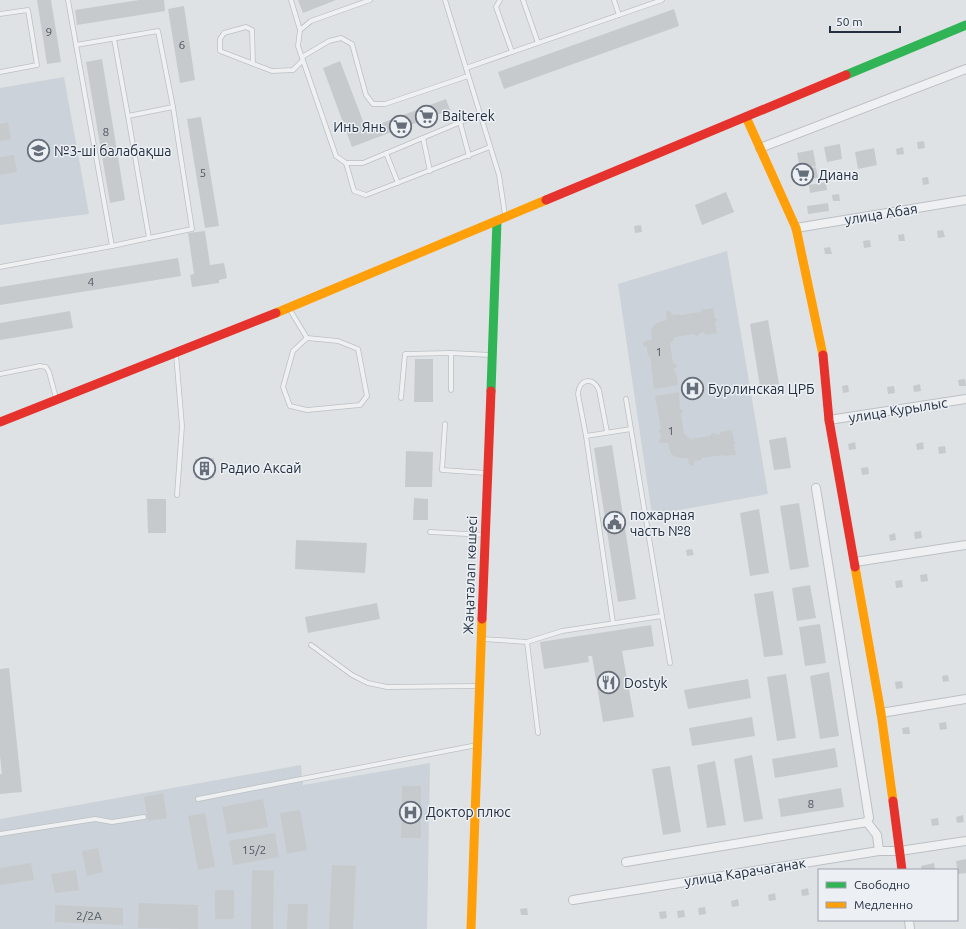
<svg xmlns="http://www.w3.org/2000/svg" width="966" height="929" font-family="Ubuntu,sans-serif">
<style>
.built{fill:#ccd2d9}
.building{fill:#c7cacd}
.lines{fill:none;stroke-linecap:round;stroke-linejoin:round}
.lane-casing{stroke:#bdc0c3;stroke-width:5.5}
.street-casing{stroke:#bdc0c3;stroke-width:10}
.lane{stroke:#eef0f2;stroke-width:4}
.street{stroke:#eef0f2;stroke-width:8}
.fast{stroke:#30b455;stroke-width:9}
.slow{stroke:#ff9f0a;stroke-width:9}
.jam{stroke:#e5322d;stroke-width:9}
.labels{text-anchor:middle;dominant-baseline:central;stroke-width:3;stroke-linejoin:round;paint-order:stroke}
.number-label{font-size:12px;fill:#4e5763}
.poi-label{font-size:14px;fill:#25303f;stroke:#ecf0f5;text-anchor:start}
.street-label{font-size:14px;fill:#25303f;stroke:#ecf0f5}
</style>
<rect width="100%" height="100%" fill="#dfe2e5"/>
<g class="built">
<polygon points="64,77 89,214 0,225 0,88"/>
<polygon points="727,251 768,494 652,515 618,284"/>
<polygon points="430,763 427,929 0,929 0,819 301,765 303,785"/>
</g>
<g class="building">
<polygon points="37,0 51,0 61,62 47,64"/>
<polygon points="139,0 164,0 165,11 77,25 75,10"/>
<polygon points="298,0 336,0 303,13"/>
<polygon points="184,6 195,80 180,83 168,9"/>
<polygon points="674,9 679,26 504,89 498,72"/>
<polygon points="102,59 125,200 110,203 86,62"/>
<polygon points="340,61 366,129 446,99 450,110 352,147 323,68"/>
<polygon points="201,117 219,226 205,228 187,119"/>
<polygon points="8,122 11,139 0,141 0,124"/>
<polygon points="924,141 925,148 918,149 917,142"/>
<polygon points="840,144 842,159 827,162 824,147"/>
<polygon points="903,147 904,154 897,155 896,149"/>
<polygon points="874,148 877,165 858,169 855,152"/>
<polygon points="813,150 816,166 800,169 797,153"/>
<polygon points="14,155 17,172 0,175 0,157"/>
<polygon points="816,167 818,178 800,181 798,170"/>
<polygon points="928,177 929,184 923,185 922,178"/>
<polygon points="826,182 827,190 810,193 809,185"/>
<polygon points="726,192 734,212 702,225 695,205"/>
<polygon points="839,194 840,201 833,201 832,195"/>
<polygon points="828,203 829,211 808,214 807,206"/>
<polygon points="641,225 642,232 635,233 634,226"/>
<polygon points="943,230 945,237 938,238 937,231"/>
<polygon points="205,231 210,265 224,263 227,278 219,280 219,283 192,287 190,275 194,274 188,233"/>
<polygon points="904,234 905,241 899,241 898,235"/>
<polygon points="870,240 871,247 864,248 863,241"/>
<polygon points="830,247 832,254 825,254 824,248"/>
<polygon points="178,258 181,276 0,305 0,287"/>
<polygon points="713,308 715,318 718,320 715,322 717,333 705,335 704,332 700,333 699,335 697,336 694,334 675,337 670,344 673,363 676,364 676,368 674,368 675,373 676,373 678,385 654,389 650,355 648,356 647,347 644,346 643,343 645,341 652,340 651,330 654,325 659,322 667,320 666,312 667,311 671,312 672,315 680,314 680,315 701,312 701,310"/>
<polygon points="70,311 73,328 0,340 0,323"/>
<polygon points="768,320 779,384 760,387 750,324"/>
<polygon points="415,359 433,359 433,402 414,402"/>
<polygon points="965,379 966,386 959,386 958,380"/>
<polygon points="920,384 921,391 914,392 913,386"/>
<polygon points="848,385 849,392 843,393 842,386"/>
<polygon points="894,386 895,393 888,394 887,387"/>
<polygon points="679,392 680,409 682,410 683,412 681,414 684,434 691,439 710,436 712,433 715,433 716,435 720,434 720,432 732,430 734,441 736,442 734,445 736,455 724,456 723,455 702,458 702,460 694,461 694,465 691,466 689,464 688,458 680,458 672,455 669,449 668,443 659,443 659,440 661,438 659,429 661,429 655,396"/>
<polygon points="786,437 791,468 774,470 769,440"/>
<polygon points="855,442 856,449 849,450 848,444"/>
<polygon points="923,442 924,449 917,450 916,444"/>
<polygon points="612,445 636,599 618,602 594,448"/>
<polygon points="945,446 946,453 939,454 938,447"/>
<polygon points="406,451 433,452 432,487 405,487"/>
<polygon points="214,458 214,478 195,478 195,459"/>
<polygon points="868,467 869,474 862,475 861,468"/>
<polygon points="414,498 428,499 428,520 413,520"/>
<polygon points="147,499 166,499 166,533 148,533"/>
<polygon points="799,503 809,567 790,570 780,506"/>
<polygon points="759,509 769,573 750,576 740,513"/>
<polygon points="921,531 922,538 915,539 914,532"/>
<polygon points="895,533 896,540 890,541 889,535"/>
<polygon points="296,540 367,543 365,573 295,569"/>
<polygon points="692,549 694,555 687,556 686,550"/>
<polygon points="927,574 928,581 921,582 920,575"/>
<polygon points="902,580 903,587 896,588 895,581"/>
<polygon points="810,585 816,618 797,621 792,588"/>
<polygon points="773,591 783,655 764,657 754,594"/>
<polygon points="377,603 380,619 308,633 305,617"/>
<polygon points="820,624 826,663 805,666 799,627"/>
<polygon points="651,625 654,646 622,651 634,717 603,722 592,656 588,656 589,662 544,669 540,642"/>
<polygon points="9,668 22,792 0,794 0,774 2,774 0,756 0,669"/>
<polygon points="829,672 839,736 820,739 810,676"/>
<polygon points="786,674 796,738 777,741 767,677"/>
<polygon points="948,675 949,681 943,682 942,676"/>
<polygon points="748,679 751,698 688,709 684,690"/>
<polygon points="902,681 903,688 896,689 895,682"/>
<polygon points="752,717 755,736 692,746 689,728"/>
<polygon points="946,722 947,729 940,730 939,723"/>
<polygon points="909,727 910,734 903,734 902,728"/>
<polygon points="835,748 838,767 775,778 772,759"/>
<polygon points="752,755 763,819 744,822 734,759"/>
<polygon points="715,761 726,825 707,828 697,765"/>
<polygon points="670,766 681,832 663,835 652,769"/>
<polygon points="402,786 421,786 421,838 401,838"/>
<polygon points="841,788 844,807 781,817 778,799"/>
<polygon points="163,793 167,818 148,821 144,797"/>
<polygon points="263,799 268,827 227,834 222,807"/>
<polygon points="300,810 307,850 287,854 280,813"/>
<polygon points="205,813 215,867 198,870 188,816"/>
<polygon points="963,815 964,822 957,823 956,817"/>
<polygon points="938,818 939,825 932,826 931,819"/>
<polygon points="275,833 279,857 233,865 229,841"/>
<polygon points="98,848 103,872 87,876 82,851"/>
<polygon points="966,859 966,873 958,874 956,861"/>
<polygon points="31,863 34,880 0,885 0,868"/>
<polygon points="934,863 935,870 922,870 921,866"/>
<polygon points="332,865 356,866 353,929 329,929"/>
<polygon points="76,870 79,890 55,893 51,874"/>
<polygon points="252,870 274,871 273,929 251,929"/>
<polygon points="808,888 809,895 802,896 801,890"/>
<rect x="215" y="890" width="19" height="29"/>
<polygon points="775,893 776,900 769,901 768,895"/>
<polygon points="738,899 739,906 732,907 731,901"/>
<polygon points="139,903 198,905 198,929 138,928"/>
<polygon points="288,904 308,904 307,929 287,929"/>
<polygon points="55,905 123,908 123,925 55,922"/>
<polygon points="705,907 706,914 699,915 698,908"/>
<polygon points="527,908 528,915 521,915 520,909"/>
<polygon points="684,910 685,917 678,918 677,911"/>
<polygon points="666,911 667,918 660,919 659,912"/>
</g>
<g class="lines">
<defs>
<g id="lane">
<polyline points="291,0 300,30"/>
<polyline points="370,0 311,21 300,30 298,46 336,156 346,163 363,163 480,114"/>
<polyline points="445,0 499,175 505,215"/>
<polyline points="500,0 496,7 512,52"/>
<polyline points="523,0 538,43"/>
<polyline points="614,0 619,15"/>
<polyline points="0,14 28,10 37,65 0,72"/>
<polyline points="114,39 128,116"/>
<polyline points="76,45 158,31 173,107 128,116 149,238 112,246"/>
<polyline points="302,57 329,41 341,38 352,44 366,95 373,104 385,104 468,76"/>
<polyline points="253,64 252,30 246,27 224,33 220,39 220,51 272,71 293,70 303,60"/>
<polyline points="466,68 662,0"/>
<polyline points="460,122 469,156"/>
<polyline points="423,138 430,171"/>
<polyline points="386,153 398,183"/>
<polyline points="346,163 354,191 366,195 490,147"/>
<polyline points="149,238 192,229 173,107"/>
<polyline points="0,267 112,246 68,0"/>
<polyline points="290,310 307,338"/>
<polygon points="307,338 338,341 358,349 367,396 360,405 307,410 290,406 283,387 293,351"/>
<polyline points="176,354 182,426 177,495"/>
<polyline points="0,374 40,366 46,367 49,372 56,398"/>
<polyline points="451,390 451,353"/>
<polyline points="401,398 405,354 451,353 491,355"/>
<polyline points="626,399 662,616"/>
<polyline points="445,424 442,470 486,473"/>
<path d="M586,436l-8,-42c1,-15 15,-18 21,-4l8,42"/>
<polyline points="430,532 485,535"/>
<polyline points="613,623 586,436 631,429"/>
<polyline points="482,639 527,642 562,631 662,616 670,663"/>
<polyline points="527,642 538,733"/>
<polyline points="311,645 352,675 368,683 387,687 478,686"/>
<polyline points="198,799 477,745"/>
<polyline points="0,834 95,819 112,822 144,817"/>
</g>
<g id="street">
<polyline points="760,148 966,69"/>
<polyline points="796,228 966,200"/>
<polyline points="829,420 966,399"/>
<polyline points="816,488 869,818 867,822 877,835 879,851"/>
<polyline points="855,562 966,545"/>
<polyline points="881,713 966,699"/>
<polyline points="626,862 867,822"/>
<polyline points="573,900 879,851 900,851 966,841"/>
<polyline points="909,920 910,929"/>
</g>
</defs>
<use href="#lane" class="lane-casing"/>
<use href="#street" class="street-casing"/>
<use href="#lane" class="lane"/>
<use href="#street" class="street"/>
<g class="fast">
<polyline points="846,75 966,25"/>
<polyline points="491,391 497,221"/>
</g>
<g class="slow">
<polyline points="746,117 796,228 823,355"/>
<polyline points="276,313 546,200"/>
<polyline points="855,567 881,713 893,801"/>
<polyline points="471,929 482,619"/>
</g>
<g class="jam">
<polyline points="546,200 846,75"/>
<polyline points="823,355 829,420 855,567"/>
<polyline points="0,422 276,313"/>
<polyline points="482,619 491,391"/>
<polyline points="893,801 902,870"/>
</g>
</g>
<defs>
<symbol id="supermarket-ring" viewBox="-11 -11 22 22"><circle r="9.5" fill="#ecf0f5" stroke="#666e79" stroke-width="1.5"/><path d="M-6-5.5h2.5l.6 2H6L4.5 2H-2.5L-4.4-4H-6ZM-1.5 3.2a1.3 1.3 0 1 0 .1 0ZM3 3.2a1.3 1.3 0 1 0 .1 0Z" fill="#666e79"/></symbol>
<symbol id="school-ring" viewBox="-11 -11 22 22"><circle r="9.5" fill="#ecf0f5" stroke="#666e79" stroke-width="1.5"/><path d="M0-5L7-2L0 1L-7-2ZM-4 1L0 2.5L4 1V4Q0 6-4 4Z" fill="#666e79"/></symbol>
<symbol id="hospital-ring" viewBox="-11 -11 22 22"><circle r="9.5" fill="#ecf0f5" stroke="#666e79" stroke-width="1.5"/><path d="M-5-5h3v3.5h4V-5h3V5h-3V1.5h-4V5h-3Z" fill="#666e79"/></symbol>
<symbol id="building-ring" viewBox="-11 -11 22 22"><circle r="9.5" fill="#ecf0f5" stroke="#666e79" stroke-width="1.5"/><path d="M-4-6H4V6H1V3H-1V6H-4ZM-2.5-4.3h1.7v1.8h-1.7ZM.8-4.3h1.7v1.8H.8ZM-2.5-1h1.7V.8h-1.7ZM.8-1h1.7V.8H.8Z" fill="#666e79"/></symbol>
<symbol id="civic-ring" viewBox="-11 -11 22 22"><circle r="9.5" fill="#ecf0f5" stroke="#666e79" stroke-width="1.5"/><path d="M-.6-6.5H3V-4.5H.6V-3L4-1V1h2V6H-6V1h2V-1L-.6-3ZM-1.2 2.5V6h2.4V2.5Z" fill="#666e79"/></symbol>
<symbol id="restaurant-ring" viewBox="-11 -11 22 22"><circle r="9.5" fill="#ecf0f5" stroke="#666e79" stroke-width="1.5"/><path d="M-5-6h1v4h1v-4h1v4h1v-4h1v5L-1.5 .5V6h-2V.5L-5-1ZM5-6V6H3V1.5H1.5Q1.5-4 5-6Z" fill="#666e79"/></symbol>
</defs>
<g fill-rule="evenodd">
<use href="#supermarket-ring" x="414" y="104" width="25" height="25"/>
<use href="#supermarket-ring" x="388" y="114" width="25" height="25"/>
<use href="#school-ring" x="26" y="138" width="25" height="25"/>
<use href="#supermarket-ring" x="790" y="162" width="25" height="25"/>
<use href="#hospital-ring" x="680" y="376" width="25" height="25"/>
<use href="#building-ring" x="192" y="456" width="25" height="25"/>
<use href="#civic-ring" x="602" y="510" width="25" height="25"/>
<use href="#restaurant-ring" x="596" y="670" width="25" height="25"/>
<use href="#hospital-ring" x="398" y="800" width="25" height="25"/>
</g>
<g class="labels">
<g class="number-label">
<text x="49" y="31">9</text>
<text x="182" y="44">6</text>
<text x="106" y="131">8</text>
<text x="203" y="172">5</text>
<text x="91" y="281">4</text>
<text x="659" y="351">1</text>
<text x="671" y="430">1</text>
<text x="811" y="803">8</text>
<text x="254" y="849">15/2</text>
<text x="89" y="915">2/2А</text>
</g>
<g class="poi-label">
<text x="442" y="116">Baiterek</text>
<text x="386" y="127" text-anchor="end">Инь Янь</text>
<text x="54" y="151">№3-ші балабақша</text>
<text x="818" y="175">Диана</text>
<text x="708" y="389">Бурлинская ЦРБ</text>
<text x="220" y="468">Радио Аксай</text>
<text x="630" y="515">пожарная<tspan x="630" dy="16">часть №8</tspan></text>
<text x="624" y="683">Dostyk</text>
<text x="426" y="812">Доктор плюс</text>
</g>
<g class="street-label">
<text transform="translate(881 214) rotate(-9)">улица Абая</text>
<text transform="translate(898 410) rotate(-9)">улица Курылыс</text>
<text transform="translate(470 575) rotate(-88)">Жаңаталап көшесі</text>
<text transform="translate(745 872) rotate(-9)">улица Карачаганак</text>
</g>
</g>
<rect x="818" y="869" width="140" height="52" fill="#ecf0f5" stroke="#9ca3ac"/>
<rect x="826" y="882" width="20" height="6" fill="#30b455" stroke="#9ca3ac"/>
<text x="854" y="889" font-size="12" fill="#25303f">Свободно</text>
<rect x="826" y="902" width="20" height="6" fill="#ff9f0a" stroke="#9ca3ac"/>
<text x="854" y="909" font-size="12" fill="#25303f">Медленно</text>
<path d="M830 26v6h70v-6" fill="none" stroke="#25303f" stroke-width="2"/>
<text x="836" y="26" font-size="12" fill="#25303f" stroke="#ecf0f5" stroke-width="3" paint-order="stroke">50 m</text>
</svg>
